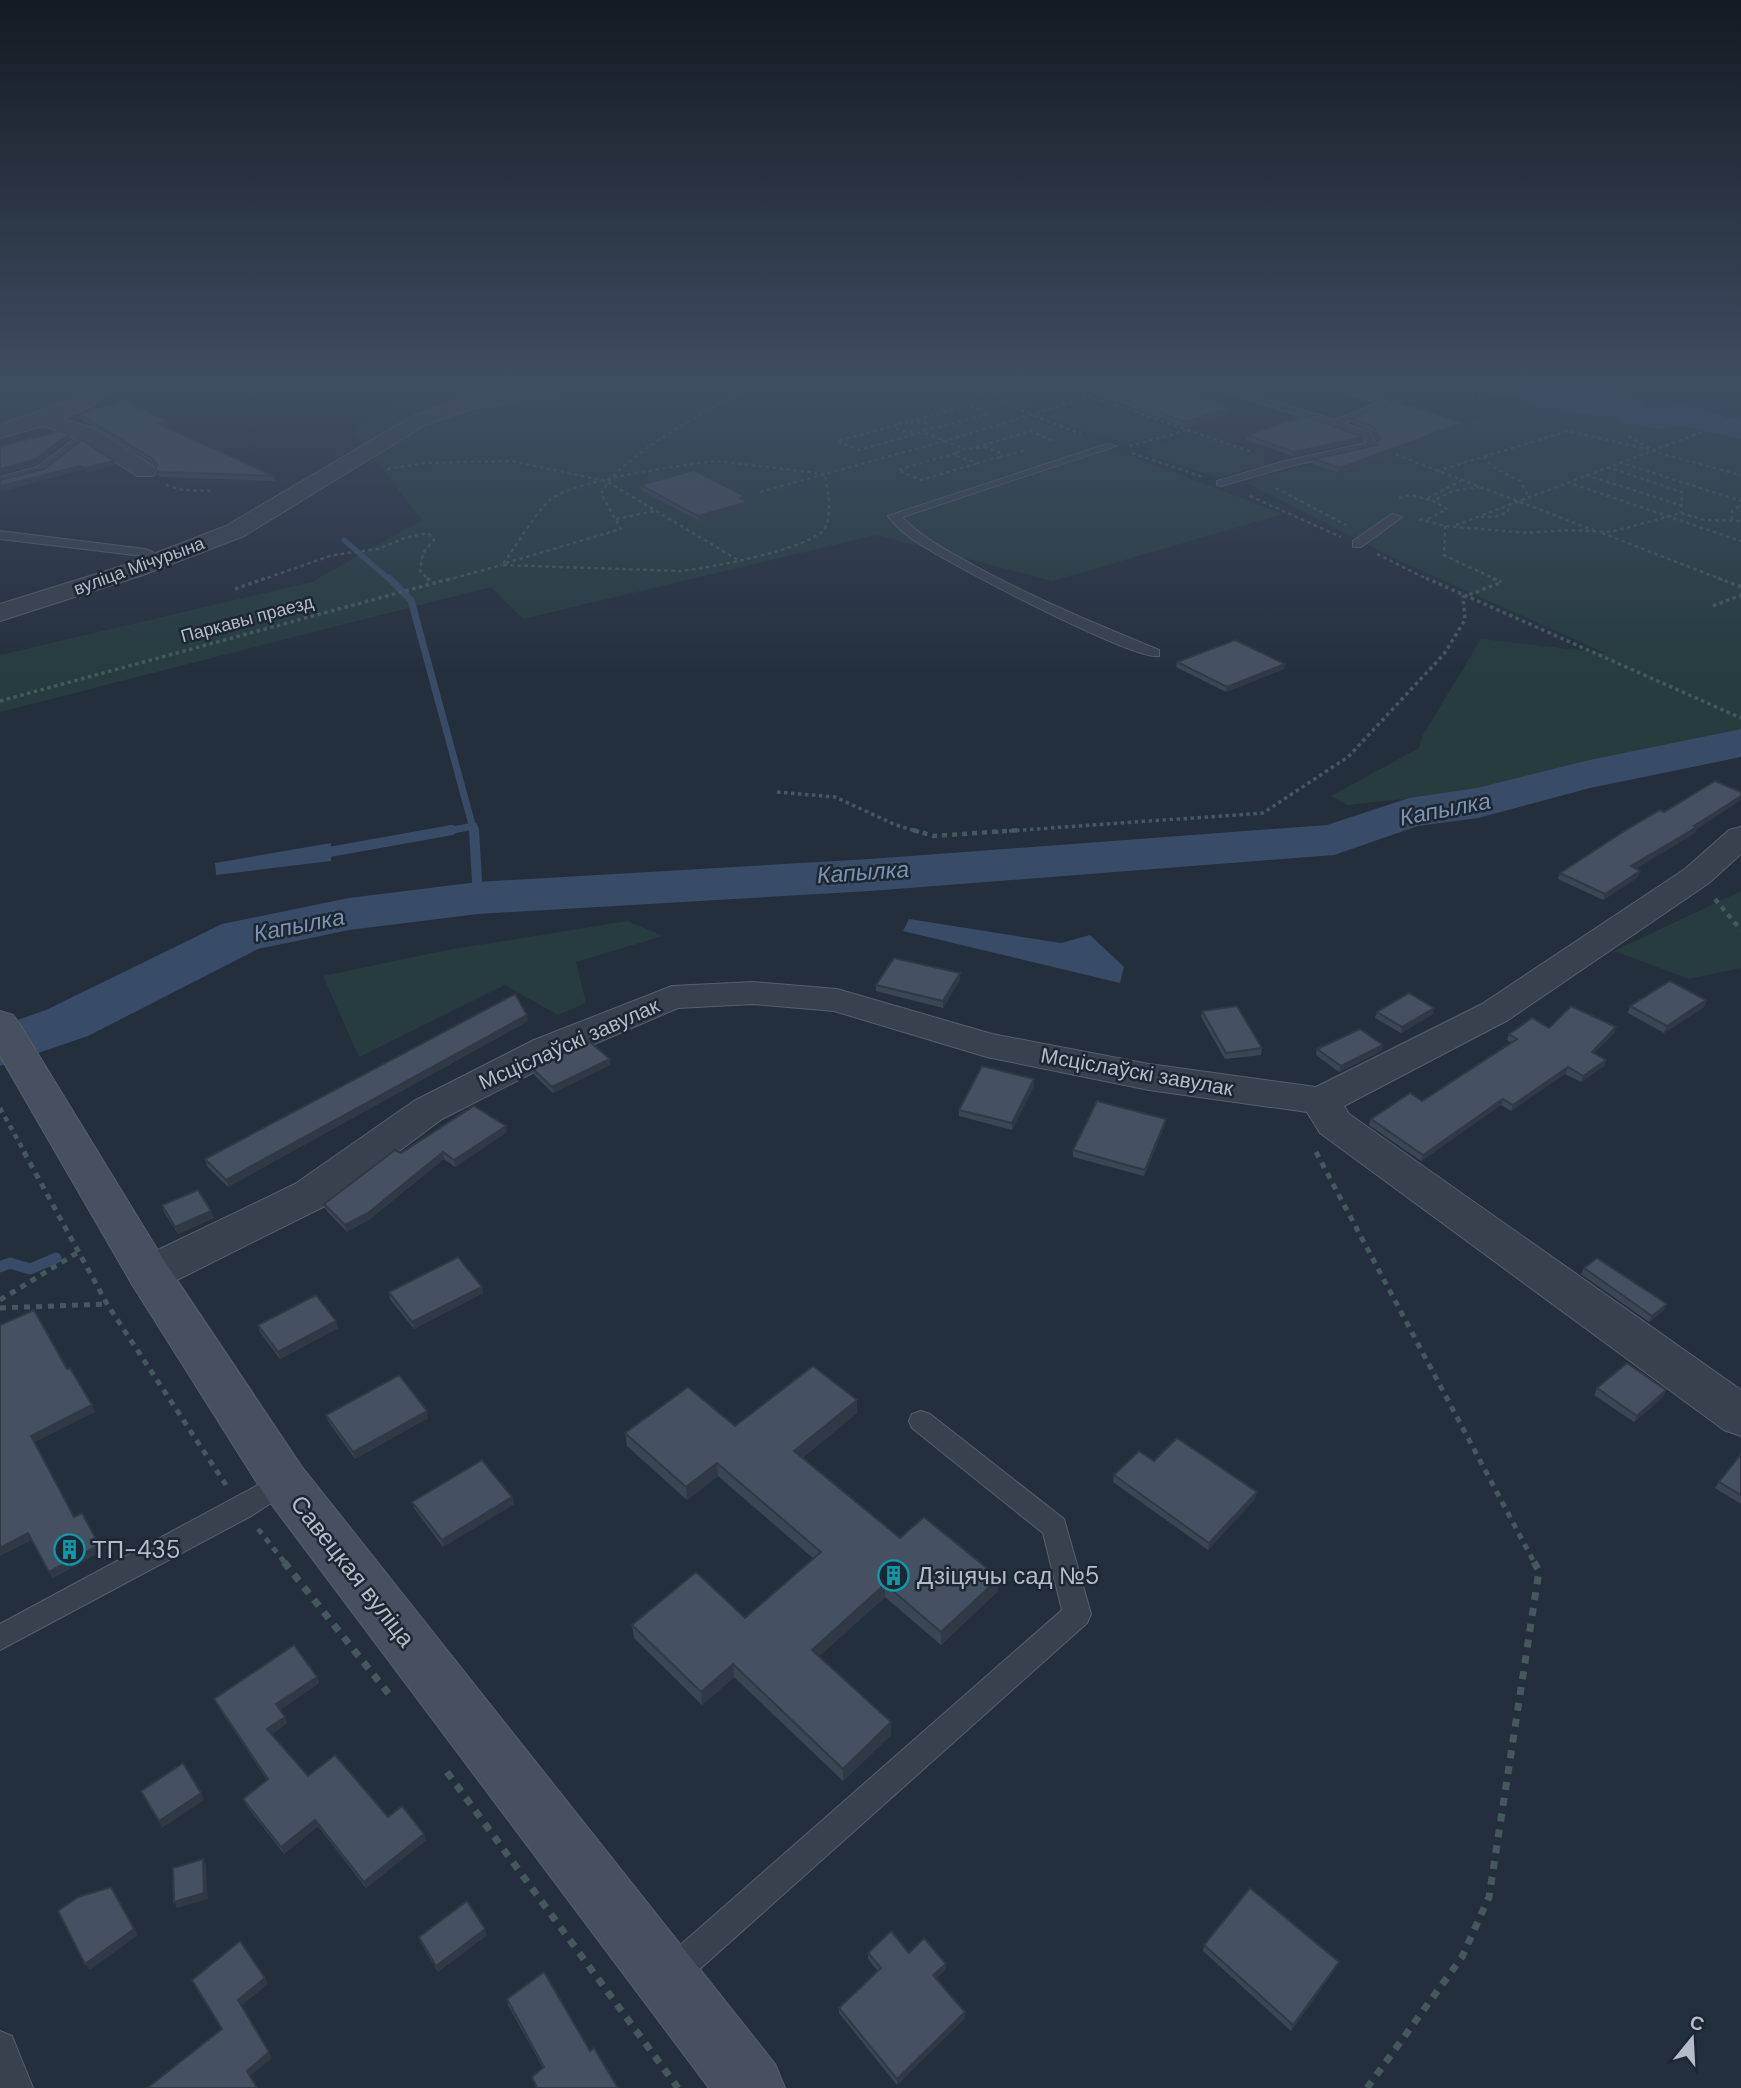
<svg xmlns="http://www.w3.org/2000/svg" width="1741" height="2088" font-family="'DM Sans',sans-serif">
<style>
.green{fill:#263c3f}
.water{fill:#394c67}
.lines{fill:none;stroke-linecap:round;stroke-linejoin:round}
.stream-far3{stroke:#394c67;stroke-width:5}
.stream-far2{stroke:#394c67;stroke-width:7}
.stream-far1{stroke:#394c67;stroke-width:10}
.stream{stroke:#394c67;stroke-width:11}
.river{fill:#394c67;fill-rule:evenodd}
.lane-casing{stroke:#565f6c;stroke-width:2}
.street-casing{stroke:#565f6c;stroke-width:2}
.secondary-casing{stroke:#565f6c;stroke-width:2}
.path-far4{stroke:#44595c;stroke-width:2.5;stroke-dasharray:3.5 3.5;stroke-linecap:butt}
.path-far3{stroke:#44595c;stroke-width:3.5;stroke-dasharray:3.5 3.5;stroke-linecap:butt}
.path-far2{stroke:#44595c;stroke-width:4.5;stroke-dasharray:5 5;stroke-linecap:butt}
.path-far1{stroke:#44595c;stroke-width:5;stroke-dasharray:6 6;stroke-linecap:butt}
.path{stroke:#44595c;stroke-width:7;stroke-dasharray:8 8;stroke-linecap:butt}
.lane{fill:#38414e;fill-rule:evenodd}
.street{fill:#38414e;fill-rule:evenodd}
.secondary{fill:#465061;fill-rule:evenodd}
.wall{fill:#3b4654}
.shaded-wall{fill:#303945}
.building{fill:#455162;stroke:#303945;stroke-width:2}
.labels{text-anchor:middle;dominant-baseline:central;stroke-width:5;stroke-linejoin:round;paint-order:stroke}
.far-street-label{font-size:18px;fill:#b4bcc9;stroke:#1d2633}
.street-label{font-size:21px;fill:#b4bcc9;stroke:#1d2633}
.water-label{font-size:23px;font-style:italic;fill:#7c92b1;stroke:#1d2633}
.near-poi-label{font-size:24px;fill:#b4bcc9;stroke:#1d2633;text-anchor:start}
.near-street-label{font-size:24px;fill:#b4bcc9;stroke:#1d2633}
</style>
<rect width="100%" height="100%" fill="#242f3e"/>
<g class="green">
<polygon points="42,382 90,382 72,400 0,427 0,385"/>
<polygon points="402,382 937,382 1283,514 1052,581 876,535 523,619 491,587 0,712 0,655 312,582 422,520 353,432 405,391"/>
<polygon points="969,382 1039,382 1062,390 1071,398 1023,409 965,386"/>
<polygon points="1581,382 1741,382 1741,754 1665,753 1461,793 1347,805 1331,796 1419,748 1423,735 1481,639 1605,653 1400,561 1247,483 1257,478 1354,453 1417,444 1462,427 1527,397 1562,395"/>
<path d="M1085,404l26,4 63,22c-45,25 -84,3 -128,-13z"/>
<polygon points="1200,436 1263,456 1266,465 1218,477 1154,458 1146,452 1147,450"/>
<polygon points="1741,891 1741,968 1689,979 1614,951"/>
<polygon points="628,921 663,936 576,962 586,1003 558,1015 505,985 359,1057 323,976 447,950"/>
</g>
<g class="water">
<polygon points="331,843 331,861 216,875 215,863"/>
<polygon points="909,919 1061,943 1090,935 1124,967 1120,983 903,931"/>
</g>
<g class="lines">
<polyline class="stream-far3" points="344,540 390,580"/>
<g class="stream-far2">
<polyline points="389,578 411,600 474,832"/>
<polyline points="442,832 474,826"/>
</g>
<g class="stream-far1">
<polyline points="474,830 478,898"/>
<polyline points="318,854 452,830"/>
</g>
<polyline class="stream" points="0,1267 10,1263 30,1269 56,1258"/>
<g class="river">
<polygon points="1537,382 1585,382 1590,388 1585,395 1579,396 1625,398 1642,401 1647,408 1659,409 1679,405 1741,419 1741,439 1679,425 1659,429 1623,423 1618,417 1569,413 1520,399 1515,392 1520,385"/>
<polygon points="1741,729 1741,757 1590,788 1478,818 1418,826 1334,855 870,891 478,914 349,930 258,949 88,1036 0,1066 0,1026 46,1010 222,924 349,898 478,882 870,859 1327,825 1409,798 1477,788 1585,761"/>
</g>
<defs>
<g id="lane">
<polygon points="1197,382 1213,382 1334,420 1378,403 1318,382 1334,382 1388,401 1386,408 1344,423 1371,433 1377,445 1376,447 1291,466 1221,486 1217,485 1217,481 1285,461 1366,443 1363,437"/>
<polygon points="84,432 93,434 45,471 0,484 0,477 37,467"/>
<path d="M1107,444l9,2 -214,71c20,21 46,34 71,48 60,33 123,59 186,85v6c-25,5 -209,-92 -239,-112 -12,-7 -23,-17 -32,-28z"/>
<polygon points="1392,514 1402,517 1361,547 1353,547 1353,541"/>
<polygon points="0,531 145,549 169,559 163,563 143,556 0,539"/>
<polygon points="921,1411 930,1414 1064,1519 1091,1614 1087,1623 683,1984 672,1989 661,1984 656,1973 661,1962 1062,1610 1043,1533 912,1428 909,1421 912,1414"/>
<polygon points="284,1471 293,1475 297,1482 293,1489 251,1516 0,1650 0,1624"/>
<polygon points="0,2031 12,2036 33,2088 0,2088"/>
</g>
<g id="street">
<polygon points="100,382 123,382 95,404 63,419 96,429 153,466 156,471 153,476 137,476 80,439 43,426 0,438 0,425 67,402"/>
<polygon points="548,382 589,382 579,388 471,409 425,425 244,536 143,575 0,621 0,604 125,565 226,526 411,417 459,400"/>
<polygon points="1741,827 1741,854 1709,883 1508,1020 1344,1106 1349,1114 1741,1390 1741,1436 1724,1430 1320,1133 1307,1112 1149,1090 987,1057 834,1011 753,1004 678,1008 562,1058 442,1119 325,1206 165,1286 149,1291 133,1286 127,1274 133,1262 295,1184 414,1101 534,1040 672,986 753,982 837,989 992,1034 1149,1064 1316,1087 1482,1004 1685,869 1729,830"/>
</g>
<polygon id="secondary" points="0,1011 13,1015 19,1023 165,1262 302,1467 775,2064 785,2088 709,2088 266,1497 133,1286 0,1056"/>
</defs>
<use href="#lane" class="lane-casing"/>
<use href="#street" class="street-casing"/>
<use href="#secondary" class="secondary-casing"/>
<g class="path-far4">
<polyline points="947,382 955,385"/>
<polyline points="961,382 955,385 1081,434"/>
<polyline points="1048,382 1252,452"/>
<polyline points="1538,382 1557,392"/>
<polyline points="1401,400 1558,393"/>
<polyline points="910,422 970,405 989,414 931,429"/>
<polygon points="910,422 927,423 931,427 919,433 897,429 899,424"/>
<polyline points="897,425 837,441 859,450 919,433"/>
<polyline points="1715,427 1741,433"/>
<polyline points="925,433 962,448"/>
<polyline points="1628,436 1658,453 1741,475"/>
<polyline points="1129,446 1185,431"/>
<polyline points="976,447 1031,431 1055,442"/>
<polygon points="984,447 999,452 1000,457 978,463 956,456 956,453 963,449"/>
<polyline points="1389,452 1593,530"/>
<polyline points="956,453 898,470 921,480 978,463"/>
<polyline points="1132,453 1203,477"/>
<polyline points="1000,457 1026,450"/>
<polyline points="1483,457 1496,469 1520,481 1529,497"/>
<path d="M717,461l108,13c2,16 8,38 0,54 -13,21 -117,40 -144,43l-179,-6c13,-17 33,-52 48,-65 23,-20 133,-35 167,-39z"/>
<polyline points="1619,462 1741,501"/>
<polyline points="1607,467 1682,492 1681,513"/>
<polyline points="387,469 425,463 512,461 606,481 738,560"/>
<polyline points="1437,471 1568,431 1651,450"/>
<polyline points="1586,475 1683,506"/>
<polyline points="1567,482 1741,541"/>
<polyline points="166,485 183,490 214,491"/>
<polyline points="1276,488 1346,525"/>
<polyline points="760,492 945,441 1089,397"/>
<polyline points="1250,496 1341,537"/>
<polyline points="1399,498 1411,495 1433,501"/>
<polyline points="1428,498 1461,481"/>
<polyline points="1481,517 1494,517 1508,512 1509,504"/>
<polyline points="616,519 655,511"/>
<polyline points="1419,519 1445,526 1528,533 1568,530 1611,532 1681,513 1705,520 1741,521"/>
<polyline points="1428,519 1447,509 1433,501 1453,491 1479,487"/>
<polyline points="1732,520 1732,511 1741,505"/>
<polyline points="1456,525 1731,421 1741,423"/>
<polyline points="1445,526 1444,555 1497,580"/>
<polyline points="1602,533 1723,580"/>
<polyline points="1377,554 1429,580"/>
<path d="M506,563l115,-34 -20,-35c13,-35 120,-91 156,-112"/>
<polyline points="261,580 333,555 378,549 405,538 428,533 434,540 423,553 420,571 429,580"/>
<polyline points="447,580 502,565"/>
</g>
<g class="path-far3">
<polyline points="427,578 431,582"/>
<polyline points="1426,578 1741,718"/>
<polyline points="1493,578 1501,582"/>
<polyline points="1718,578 1741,587"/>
<polyline points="235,589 266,578"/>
<polyline points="1713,606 1741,595"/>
<polyline points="0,701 453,578"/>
<polyline points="777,792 835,797 896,825 919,832"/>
<polyline points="995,832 1263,813 1348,757 1444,654 1465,620 1463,597 1502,582"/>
</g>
<g class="path-far2">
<polyline points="913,830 934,836 1020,830"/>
<polyline points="1715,899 1741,930"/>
<polyline points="0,1108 25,1153"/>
</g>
<g class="path-far1">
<polyline points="24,1152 107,1304 226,1485"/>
<polyline points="1316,1152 1535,1564"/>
<polyline points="0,1300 77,1253"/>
<polyline points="0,1308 107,1304"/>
<polyline points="258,1529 286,1564"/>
</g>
<g class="path">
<polyline points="284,1562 392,1698"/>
<polyline points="447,1772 678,2088"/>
<polyline points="1367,2088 1462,1957 1489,1897 1539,1571 1534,1562"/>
</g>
<use href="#lane" class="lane"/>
<use href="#street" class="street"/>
<use href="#secondary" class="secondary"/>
</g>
<g class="wall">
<polygon points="1066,382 1158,382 1231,413 1184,427"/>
<polygon points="79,414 167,421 168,425 164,426 274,476 275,481 160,477 157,475 155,470 156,467 154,464 80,418"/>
<polygon points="1352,418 1462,427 1339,473 1313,464 1314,459 1377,445 1379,442 1373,432 1352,423"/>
<polygon points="1247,435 1363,437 1362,441 1293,456 1246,440"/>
<polygon points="640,485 745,500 748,507 699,521 641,490"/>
<polygon points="1177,662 1284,669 1226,692 1176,667"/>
<polygon points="1696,830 1695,833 1635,869 1638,877 1603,900 1558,879 1560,873"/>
<polygon points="960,980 943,1008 876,991 876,985"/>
<polygon points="1706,1000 1704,1007 1664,1033 1628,1013 1630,1006"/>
<polygon points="1202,1011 1262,1048 1261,1055 1225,1059 1201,1017"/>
<polygon points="1377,1012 1433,1014 1401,1033 1375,1018"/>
<polygon points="528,1021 228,1187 207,1166 205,1159"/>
<polygon points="1616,1027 1614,1033 1594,1053 1606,1060 1604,1066 1581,1082 1565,1074 1511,1111 1501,1105 1421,1161 1369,1125 1371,1119 1422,1101 1511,1043 1507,1040 1509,1034 1549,1028"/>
<polygon points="1383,1045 1381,1051 1339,1072 1316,1055 1317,1049"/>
<polygon points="610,1065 553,1093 534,1075 533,1069"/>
<polygon points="1034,1086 1012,1130 959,1116 959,1110"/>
<polygon points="1165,1125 1144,1176 1073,1157 1073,1150"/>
<polygon points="507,1132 455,1167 444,1159 370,1219 347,1232 326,1210 324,1204 401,1153"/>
<polygon points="162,1205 214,1218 178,1234 164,1212"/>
<polygon points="1584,1268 1667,1304 1664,1310 1649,1322 1581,1274"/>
<polygon points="482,1287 483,1293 414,1329 390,1299 389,1292"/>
<polygon points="258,1325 338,1328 280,1359 260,1332"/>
<polygon points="1597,1388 1666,1390 1663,1397 1634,1422 1594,1395"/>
<polygon points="857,1400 857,1413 802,1458 900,1538 998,1591 941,1645 885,1597 819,1656 891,1735 843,1781 734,1677 702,1705 634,1638 632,1625 745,1618 814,1559 718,1476 687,1500 627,1446 625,1433 735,1426"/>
<polygon points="326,1415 428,1418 355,1459 328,1421"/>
<polygon points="1741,1454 1741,1504 1715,1488 1719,1482"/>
<polygon points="1114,1475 1257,1492 1255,1499 1208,1550 1113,1482"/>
<polygon points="512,1497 514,1504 443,1547 414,1508 412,1502"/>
<polygon points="317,1677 319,1683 280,1710 287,1723 272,1734 308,1776 388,1817 426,1840 366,1888 318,1826 284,1854 246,1805 243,1799 267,1780 217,1705 214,1699"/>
<polygon points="487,1935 438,1972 421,1943 419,1937"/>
<polygon points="1204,1945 1336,1968 1291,2031 1203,1951"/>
<polygon points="868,1953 909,1953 946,1964 945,1970 936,1978 965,2012 965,2018 897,2085 839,2013 839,2008 878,1971 868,1959"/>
<polygon points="507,1999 590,2051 618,2088 536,2088 532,2077 543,2068 508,2005"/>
</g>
<g class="shaded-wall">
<polygon points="1231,408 1231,413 1184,427 1185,422"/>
<polygon points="167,421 168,425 158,428 157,423"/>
<polygon points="1463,423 1462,427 1339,473 1340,468"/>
<polygon points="69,434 71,439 36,465 0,474 0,469"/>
<polygon points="1363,437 1362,441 1293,456 1294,452"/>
<polygon points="114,461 116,465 86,473 85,468"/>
<polygon points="80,466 82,470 0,492 0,486"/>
<polygon points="748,502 748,507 699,521 698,516"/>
<polygon points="1285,664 1284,669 1226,692 1227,687"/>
<polygon points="1741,796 1741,800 1696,830 1695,833 1629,873 1631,866"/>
<polygon points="1640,871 1638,877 1603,900 1605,894"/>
<polygon points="960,973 960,980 943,1008 943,1001"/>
<polygon points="1706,1000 1704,1007 1664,1033 1667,1026"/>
<polygon points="1434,1008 1433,1014 1401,1033 1402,1027"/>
<polygon points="527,1015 528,1021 228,1187 226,1180"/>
<polygon points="1616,1027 1614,1033 1589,1058 1592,1052"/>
<polygon points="1383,1045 1381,1051 1339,1072 1341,1066"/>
<polygon points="610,1059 610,1065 553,1093 552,1087"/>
<polygon points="1606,1060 1604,1066 1581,1082 1583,1076"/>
<polygon points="1568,1067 1565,1074 1511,1111 1513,1105"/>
<polygon points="1034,1079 1034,1086 1012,1130 1012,1123"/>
<polygon points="1503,1099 1501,1105 1421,1161 1423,1155"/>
<polygon points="1166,1119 1165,1125 1144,1176 1145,1170"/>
<polygon points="506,1126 507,1132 455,1167 454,1160"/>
<polygon points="443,1152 444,1159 370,1219 347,1232 345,1225"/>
<polygon points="211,1211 214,1218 178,1234 175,1227"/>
<polygon points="482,1287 483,1293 414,1329 412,1322"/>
<polygon points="1667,1304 1664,1310 1649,1322 1652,1316"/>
<polygon points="336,1321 338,1328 280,1359 278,1352"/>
<polygon points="1666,1390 1663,1397 1634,1422 1637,1416"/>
<polygon points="857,1400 857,1413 794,1464 794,1451"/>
<polygon points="92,1405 95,1412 35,1442 31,1436"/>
<polygon points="427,1411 428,1418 355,1459 353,1452"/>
<polygon points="717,1463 718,1476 687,1500 686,1487"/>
<polygon points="1257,1492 1255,1499 1208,1550 1209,1543"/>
<polygon points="512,1497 514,1504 443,1547 442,1540"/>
<polygon points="28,1533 32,1540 0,1556 0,1548"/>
<polygon points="99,1545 102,1551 52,1579 49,1572"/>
<polygon points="999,1578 998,1591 941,1645 941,1632"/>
<polygon points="885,1584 885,1597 812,1663 812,1650"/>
<polygon points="733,1664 734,1677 702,1705 701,1692"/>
<polygon points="317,1677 319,1683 279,1711 276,1704"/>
<polygon points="285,1717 287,1723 270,1735 267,1729"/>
<polygon points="891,1722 891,1735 843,1781 843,1769"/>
<polygon points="201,1793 204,1800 162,1828 159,1821"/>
<polygon points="315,1820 318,1826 284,1854 281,1847"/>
<polygon points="424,1834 426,1840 366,1888 364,1882"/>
<polygon points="203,1859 206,1865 208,1899 177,1908 174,1902"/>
<polygon points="111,1887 138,1935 90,1970 85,1964"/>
<polygon points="485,1929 487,1935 438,1972 436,1966"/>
<polygon points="1339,1962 1336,1968 1291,2031 1293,2025"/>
<polygon points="946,1964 945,1970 933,1981 933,1975"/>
<polygon points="265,1978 268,1984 241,2006 238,2000"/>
<polygon points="965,2012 965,2018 897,2085 897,2079"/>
<polygon points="269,2052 272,2058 250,2076 247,2071"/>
</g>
<g class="building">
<polygon points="1078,382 1158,382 1231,408 1185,422"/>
<polygon points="1391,400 1463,423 1340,468 1314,459 1377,445 1380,439 1374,427 1352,418 1388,406"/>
<polygon points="126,401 167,421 157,423 274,476 159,472 155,470 157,465 153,459 79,414"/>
<polygon points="1305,416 1363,437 1294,452 1247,435"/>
<polygon points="61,431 69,434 34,460 0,469 0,446"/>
<polygon points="82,440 114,461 85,468 80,466 0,486 0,480 44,469"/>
<polygon points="694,470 745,496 740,498 748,502 698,516 640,485"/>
<polygon points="1235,640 1285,664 1227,687 1177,662"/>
<polygon points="1715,781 1741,792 1741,796 1694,826 1697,827 1631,866 1640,871 1605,894 1560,873 1626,830 1660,810 1664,812"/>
<polygon points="894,958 960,973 943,1001 876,985"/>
<polygon points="1670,981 1706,1000 1667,1026 1630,1006"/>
<polygon points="1409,993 1434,1008 1402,1027 1377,1012"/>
<polygon points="515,994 527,1015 226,1180 205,1159"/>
<polygon points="1237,1006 1262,1048 1226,1053 1202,1011"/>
<polygon points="1571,1006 1616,1027 1592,1052 1606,1060 1583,1076 1568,1067 1513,1105 1503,1099 1423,1155 1371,1119 1410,1093 1422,1101 1517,1039 1509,1034 1532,1018 1549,1028"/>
<polygon points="1360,1029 1383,1045 1341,1066 1317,1049"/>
<polygon points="590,1042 610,1059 552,1087 533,1069 562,1054"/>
<polygon points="982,1066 1034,1079 1012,1123 959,1110"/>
<polygon points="1097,1101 1166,1119 1145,1170 1073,1150"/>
<polygon points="474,1106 506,1126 454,1160 443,1152 368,1213 345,1225 324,1204 395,1150 401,1153"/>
<polygon points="198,1190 211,1211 175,1227 162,1205"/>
<polygon points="458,1257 482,1287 412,1322 389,1292"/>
<polygon points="1597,1258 1667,1304 1652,1316 1584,1268"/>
<polygon points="316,1295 336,1321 278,1352 258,1325"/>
<polygon points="34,1310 67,1369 70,1368 92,1405 31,1436 74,1517 82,1513 99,1545 49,1572 28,1533 0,1548 0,1325"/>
<polygon points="1627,1363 1666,1390 1637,1416 1597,1388"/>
<polygon points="813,1366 857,1400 794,1451 900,1538 924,1517 999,1578 941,1632 885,1584 812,1650 891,1722 843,1769 733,1664 701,1692 632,1625 696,1572 745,1618 821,1552 717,1463 686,1487 625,1433 688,1387 735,1426"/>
<polygon points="399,1375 427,1411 353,1452 326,1415"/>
<polygon points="1177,1438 1257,1492 1209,1543 1114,1475 1139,1451 1154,1461"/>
<polygon points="1741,1454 1741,1495 1719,1482"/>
<polygon points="482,1460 512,1497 442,1540 412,1502"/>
<polygon points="294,1645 317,1677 276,1704 285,1717 267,1729 308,1776 335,1755 388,1817 402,1806 424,1834 364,1882 315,1820 281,1847 243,1799 268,1779 214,1699"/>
<polygon points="183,1763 201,1793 159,1821 141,1791"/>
<polygon points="203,1859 204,1893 174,1902 173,1868"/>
<polygon points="111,1887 134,1929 85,1964 58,1911 78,1897"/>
<polygon points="1250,1888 1339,1962 1293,2025 1204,1945"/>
<polygon points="467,1901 485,1929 436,1966 419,1937"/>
<polygon points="891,1931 909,1953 924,1938 946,1964 933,1975 965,2012 897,2079 839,2008 881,1968 868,1953"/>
<polygon points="240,1941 265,1978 238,2000 269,2052 247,2071 257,2088 147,2088 222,2029 192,1980"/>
<polygon points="544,1972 590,2051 594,2048 618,2088 537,2088 532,2077 544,2067 507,1999"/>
</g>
<linearGradient id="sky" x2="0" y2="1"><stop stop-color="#141a22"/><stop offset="0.57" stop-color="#3f4d63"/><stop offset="1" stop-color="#3f4d63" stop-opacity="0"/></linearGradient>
<rect width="1741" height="674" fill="url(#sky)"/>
<defs>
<symbol id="building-ring" viewBox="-11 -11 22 22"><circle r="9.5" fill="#1d2633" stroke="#0f9aa8" stroke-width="1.5"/><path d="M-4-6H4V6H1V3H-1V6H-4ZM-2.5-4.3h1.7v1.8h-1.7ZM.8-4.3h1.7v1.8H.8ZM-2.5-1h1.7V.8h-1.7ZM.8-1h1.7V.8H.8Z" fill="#0f9aa8"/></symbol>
</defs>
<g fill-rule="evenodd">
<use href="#building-ring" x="52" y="1532" width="35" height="35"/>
<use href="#building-ring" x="876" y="1558" width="35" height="35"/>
</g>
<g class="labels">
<g class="far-street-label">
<text transform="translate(139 566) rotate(-20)">вуліца Мічурына</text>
<text transform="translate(247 619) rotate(-15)">Паркавы праезд</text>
</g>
<g class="street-label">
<text transform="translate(569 1044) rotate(-24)">Мсціслаўскі завулак</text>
<text transform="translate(1137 1072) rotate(10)">Мсціслаўскі завулак</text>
</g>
<g class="water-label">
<text transform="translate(1445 809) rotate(-11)">Капылка</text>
<text transform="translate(863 872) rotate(-4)">Капылка</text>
<text transform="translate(299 925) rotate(-11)">Капылка</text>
</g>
<g class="near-poi-label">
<text x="92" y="1549">ТП-435</text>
<text x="917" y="1575">Дзіцячы сад №5</text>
</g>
<g class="near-street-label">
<text transform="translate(353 1571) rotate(52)">Савецкая вуліца</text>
</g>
</g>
<g transform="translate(1692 2039) rotate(18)" stroke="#1d2633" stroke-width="5" paint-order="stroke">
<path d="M0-5L12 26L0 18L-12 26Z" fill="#b4bcc9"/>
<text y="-10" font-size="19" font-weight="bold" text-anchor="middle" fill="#b4bcc9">С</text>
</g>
</svg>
